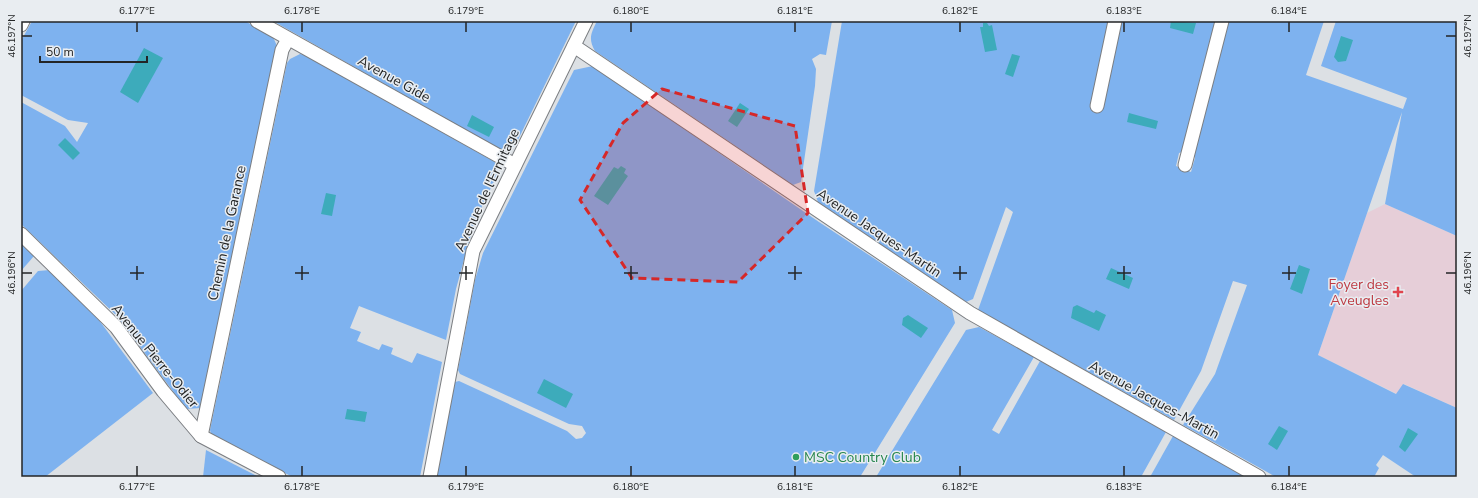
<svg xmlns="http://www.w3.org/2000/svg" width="1478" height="498" font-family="'Nunito Sans',sans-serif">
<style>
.medical{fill:#e6ced8}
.green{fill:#7eb2ef}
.water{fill:#3dabbb}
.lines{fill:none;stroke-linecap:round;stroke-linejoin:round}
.street-casing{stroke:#7b7e82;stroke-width:15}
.street{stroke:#fff;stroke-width:13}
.marked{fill:#d62828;fill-opacity:0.2;stroke:#d62828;stroke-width:3;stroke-dasharray:8 5;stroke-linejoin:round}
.ticks{fill:none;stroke:#232526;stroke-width:1.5}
.health-dot{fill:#e0444e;stroke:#e9edf1;stroke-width:1.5}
.leisure-dot{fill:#2e9e5b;stroke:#e9edf1;stroke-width:1.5}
.labels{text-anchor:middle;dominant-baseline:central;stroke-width:3;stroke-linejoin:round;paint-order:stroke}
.street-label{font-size:14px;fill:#232526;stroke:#e9edf1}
.health-label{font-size:14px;fill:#be3a42;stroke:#e9edf1;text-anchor:end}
.leisure-label{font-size:14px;fill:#27864d;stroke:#e9edf1;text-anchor:start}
.neatline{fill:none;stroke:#232526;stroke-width:1.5}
.ticks-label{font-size:10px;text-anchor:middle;fill:#232526}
</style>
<rect width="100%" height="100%" fill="#dce0e4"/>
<polygon class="medical" points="1385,204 1457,236 1457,408 1404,384 1397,394 1318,355 1367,213"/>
<g class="green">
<polygon points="32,21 245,21 273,37 277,46 201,408 186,409 118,317 21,224 21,102 65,126 77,142 88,123 68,120 21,95 21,41"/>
<polygon points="273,21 576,21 515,146 509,149 501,150"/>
<path d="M597,21h235l-6,34 -6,-1 -8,5 4,10 -1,17 -14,96 -8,3 -198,-134c-7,-12 -4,-18 2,-30z"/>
<polygon points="842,21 1216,21 1182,152 1179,153 1176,166 1191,172 1195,158 1193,154 1228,21 1324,21 1306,75 1403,109 1407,98 1321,66 1336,21 1457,21 1457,236 1385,204 1402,112 1318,355 1396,394 1403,384 1457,408 1457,477 1416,477 1383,455 1376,465 1379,468 1374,477 1276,477 1183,425 1215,374 1247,285 1233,281 1201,371 1174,420 978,310 1013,212 1006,207 973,299 966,302 818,202 814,191"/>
<polygon points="300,54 305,55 495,162 498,173 474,223 456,289 446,340 359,306 350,328 361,332 357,341 379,350 382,344 393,348 391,354 412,363 417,353 442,362 420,477 293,477 212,438 210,430 287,63 290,59"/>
<polygon points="593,66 819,222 952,310 955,323 860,477 437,477 455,382 459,381 567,431 576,439 582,438 586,433 582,426 569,424 460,374 458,370 475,280 483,253 574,70"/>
<polygon points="21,244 34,256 21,271"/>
<polygon points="50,270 96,316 153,393 45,477 21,477 21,291 38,271"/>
<polygon points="979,327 1034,357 992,430 999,434 1040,361 1166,432 1141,477 876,477 966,330"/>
<polygon points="1173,436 1247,477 1150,477"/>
<polygon points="206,450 259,477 203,477"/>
</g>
<g class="water">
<polygon points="1171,21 1196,23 1193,34 1170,28"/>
<polygon points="983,23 987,23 989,26 992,25 997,50 985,52 980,27 983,27"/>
<polygon points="1341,36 1353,40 1346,61 1338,62 1334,57"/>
<polygon points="144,48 163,58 138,103 120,92"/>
<polygon points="1012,54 1020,56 1013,77 1005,74"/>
<polygon points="740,103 749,109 737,127 728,121"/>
<polygon points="1129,113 1158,121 1156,129 1127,122"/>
<polygon points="472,115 494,127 489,137 467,126"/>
<polygon points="65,138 80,153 73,160 58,145"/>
<polygon points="621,166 626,169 624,173 628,176 608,205 594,196 614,167 618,169"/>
<polygon points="326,193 336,195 332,216 321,214"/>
<polygon points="1299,265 1310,269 1302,294 1290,289"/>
<polygon points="1111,268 1133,278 1129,289 1106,279"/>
<polygon points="1077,305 1094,313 1096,310 1106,315 1099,331 1071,318 1073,307"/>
<polygon points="908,315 928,328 921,338 902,325 903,318"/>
<polygon points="544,379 573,394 566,408 537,393"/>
<polygon points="347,409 367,412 365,422 345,419"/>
<polygon points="1279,426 1288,431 1277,450 1268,444"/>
<polygon points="1408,428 1418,434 1405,452 1399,447"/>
</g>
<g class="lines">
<defs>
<g id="street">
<polyline points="257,21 515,165"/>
<polyline points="21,25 23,21"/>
<polyline points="574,46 970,313 1259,477"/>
<polyline points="1097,106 1115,21"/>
<polyline points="1185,165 1222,21"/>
<polyline points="21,234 116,327 163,391 201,436 279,477"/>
<polyline points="201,436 282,50 288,39"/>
<polyline points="430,477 473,251 586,21"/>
</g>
</defs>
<use href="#street" class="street-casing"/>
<use href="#street" class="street"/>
</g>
<path class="marked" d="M662,89l133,37 13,87 -70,69 -106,-4 -52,-78 43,-77z"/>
<path class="ticks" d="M137,22v10M302,22v10M466,22v10M631,22v10M795,22v10M960,22v10M1124,22v10M1289,22v10M22,36h10M1446,36h10M137,266v14M302,266v14M466,266v14M631,266v14M795,266v14M960,266v14M1124,266v14M1289,266v14M22,273h10M130,273h14M295,273h14M459,273h14M624,273h14M788,273h14M953,273h14M1117,273h14M1282,273h14M1446,273h10M137,466v10M302,466v10M466,466v10M631,466v10M795,466v10M960,466v10M1124,466v10M1289,466v10"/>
<path class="health-dot" d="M1396 286h4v4h4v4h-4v4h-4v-4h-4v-4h4z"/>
<circle class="leisure-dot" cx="796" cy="457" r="4"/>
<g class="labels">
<g class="street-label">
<text transform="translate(394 79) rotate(29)">Avenue Gide</text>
<text transform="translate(487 190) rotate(-65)">Avenue de l'Ermitage</text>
<text transform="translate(227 233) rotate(-78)">Chemin de la Garance</text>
<text transform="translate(879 233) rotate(34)">Avenue Jacques-Martin</text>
<text transform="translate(155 356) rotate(51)">Avenue Pierre-Odier</text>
<text transform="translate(1154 400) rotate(29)">Avenue Jacques-Martin</text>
</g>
<g class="health-label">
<text x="1389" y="284">Foyer des<tspan x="1389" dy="16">Aveugles</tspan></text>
</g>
<g class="leisure-label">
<text x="804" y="457">MSC Country Club</text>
</g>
</g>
<rect width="1478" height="498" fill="none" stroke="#e9edf1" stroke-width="44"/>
<path d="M40 56v6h107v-6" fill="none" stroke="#232526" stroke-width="2"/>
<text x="46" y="56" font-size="12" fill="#232526" stroke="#e9edf1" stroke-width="3" paint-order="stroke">50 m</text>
<rect x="22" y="22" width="1434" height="454" class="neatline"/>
<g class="ticks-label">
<text x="137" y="14">6.177°E</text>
<text x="302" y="14">6.178°E</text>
<text x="466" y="14">6.179°E</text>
<text x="631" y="14">6.180°E</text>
<text x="795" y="14">6.181°E</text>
<text x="960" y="14">6.182°E</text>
<text x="1124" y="14">6.183°E</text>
<text x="1289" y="14">6.184°E</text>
<text transform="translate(11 36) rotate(-90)" y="4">46.197°N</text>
<text transform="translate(1467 36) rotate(-90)" y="4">46.197°N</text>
<text transform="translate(11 273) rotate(-90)" y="4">46.196°N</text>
<text transform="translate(1467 273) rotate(-90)" y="4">46.196°N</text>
<text x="137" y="490">6.177°E</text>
<text x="302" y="490">6.178°E</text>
<text x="466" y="490">6.179°E</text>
<text x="631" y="490">6.180°E</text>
<text x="795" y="490">6.181°E</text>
<text x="960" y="490">6.182°E</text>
<text x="1124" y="490">6.183°E</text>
<text x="1289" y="490">6.184°E</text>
</g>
</svg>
